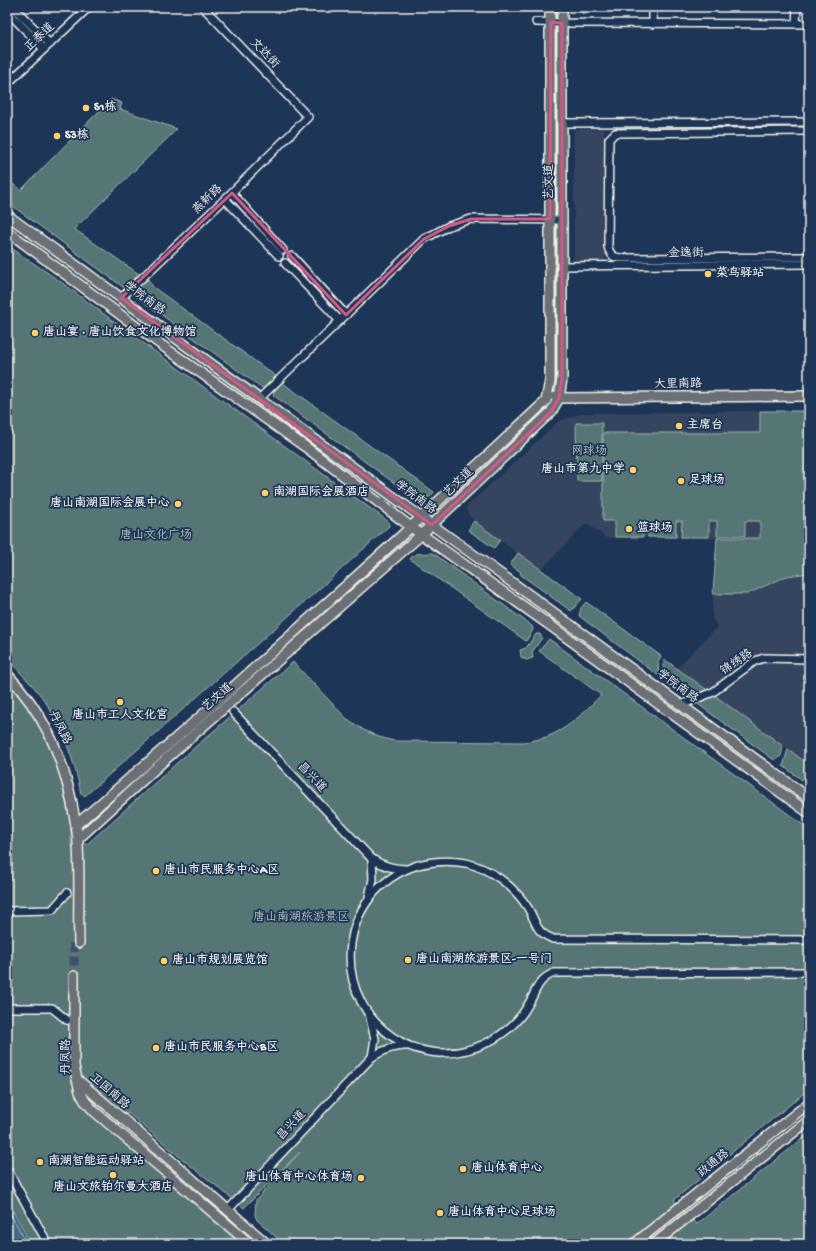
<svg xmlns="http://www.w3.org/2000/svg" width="816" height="1251" font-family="'Gochi Hand','LXGW WenKai TC',sans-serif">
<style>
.built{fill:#34455f}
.green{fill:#557675;stroke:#a4b4ae}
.water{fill:#3e6a84;stroke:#87a0ac}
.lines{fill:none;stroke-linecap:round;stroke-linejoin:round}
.shore{stroke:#abbbc0;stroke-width:1}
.major-tunnel{stroke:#3d516d;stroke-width:9;stroke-dasharray:9 4.5;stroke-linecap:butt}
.minor-casing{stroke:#f4f1e8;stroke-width:10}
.major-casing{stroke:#f4f1e8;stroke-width:12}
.minor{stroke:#1d3557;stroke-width:7}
.major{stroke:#6b6f75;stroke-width:9}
.marked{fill:none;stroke:#d15985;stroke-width:3;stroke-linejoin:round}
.poi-dot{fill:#ffd166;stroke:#1d3557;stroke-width:1.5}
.labels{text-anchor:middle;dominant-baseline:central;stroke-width:3.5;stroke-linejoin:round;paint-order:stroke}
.street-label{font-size:12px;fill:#f4f1e8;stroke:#1d3557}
.poi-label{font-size:12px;font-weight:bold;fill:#f4f1e8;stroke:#1d3557;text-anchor:start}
.park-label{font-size:12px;fill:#b4c0ba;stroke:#1d3557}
</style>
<rect width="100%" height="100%" fill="#1d3557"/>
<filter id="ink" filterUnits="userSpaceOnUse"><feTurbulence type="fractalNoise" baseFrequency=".025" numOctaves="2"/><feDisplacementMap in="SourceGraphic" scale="8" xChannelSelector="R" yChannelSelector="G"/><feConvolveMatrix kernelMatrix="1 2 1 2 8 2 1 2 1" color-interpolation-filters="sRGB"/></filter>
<g filter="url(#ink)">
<g class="built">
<polygon points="613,128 604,129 605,261 574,261 574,129"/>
<polygon points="760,411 760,538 606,538 589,524 586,523 541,570 474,521 468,514 466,507 559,421 584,413"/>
<polygon points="805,573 809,573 809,649 806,653 806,669 809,672 809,765 677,668 717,627 712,618 713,594 747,594 787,576"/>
</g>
<g class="green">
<polygon points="577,7 590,7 590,13 583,14"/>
<polygon points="111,99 122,103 120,109 177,129 74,229 139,274 128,284 123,287 7,202 7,180 21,190"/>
<path d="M7,245l54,37 51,38 277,202v4l-72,65 -231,204 -3,1 -2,-2c-6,-32 -18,-64 -35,-91 -11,-17 -26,-30 -39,-44z"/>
<polygon points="148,279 153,287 277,377 267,386 262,388 134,295 137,289"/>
<polygon points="283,382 287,386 434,492 430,497 415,498 273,395 274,391"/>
<polygon points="760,411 806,411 809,414 809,573 787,576 747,594 713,594 717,538 760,538 760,521 745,521 745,536 717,536 717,521 709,521 709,537 681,537 682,521 676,521 676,537 648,537 648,521 643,521 643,537 615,537 615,521 603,521 603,433 760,433"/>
<polygon points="576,423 602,423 602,481 577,481"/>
<polygon points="474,521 500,540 494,548 468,530"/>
<polygon points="433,553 532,626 533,630 526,641 410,559 415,554"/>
<polygon points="518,553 582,599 571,611 521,575 520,571 510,565"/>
<polygon points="586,602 661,656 658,662 659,676 579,616 581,608"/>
<polygon points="536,634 540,634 542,638 532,652 533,658 526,660 521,657 520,650 526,648"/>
<path d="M549,639l260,190v260l-135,111 23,24 110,-89 2,1v108h-525l-27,-24 -2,-5 1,-15 44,-48 -56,56 -63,-50 -53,-45 -17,18 129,113h-233v-563l17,19 23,38 14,42 10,46v19l16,-1 92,-83 114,-99 53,56 18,12 15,7 15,4 129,1c37,-4 53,-22 78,-47l-62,-44z"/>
<polygon points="664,659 710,692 692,699 666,681 663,665"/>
<polygon points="714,695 783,746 781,756 774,760 695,702"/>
<polygon points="788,749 809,765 809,785 783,766"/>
</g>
<polygon class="water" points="7,1200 29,1240 28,1244 7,1244"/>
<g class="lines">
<polyline class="shore" points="7,1208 24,1238 25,1244"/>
<polyline class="major-tunnel" points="74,943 74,976"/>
<defs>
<g id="minor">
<polyline points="13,7 50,44"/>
<polyline points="653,7 653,24"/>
<polyline points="7,11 44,49"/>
<polyline points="536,22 562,23 809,24"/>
<polyline points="796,24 797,7"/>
<polyline points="7,84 89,7"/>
<polyline points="562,123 809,122"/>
<path d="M809,131l-194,2 -6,6 -1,108c3,9 6,11 14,11l187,-1"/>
<polyline points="232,193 283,250"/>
<polyline points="225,199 279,256"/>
<polyline points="292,256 346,315"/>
<polyline points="285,263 340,321"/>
<polyline points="562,266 809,264"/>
<polyline points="121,298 225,199 308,117 203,7"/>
<polyline points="259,399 424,239 449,226 471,219 562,220"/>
<polyline points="681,705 713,692 755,661 764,658 809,659"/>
<path d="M233,712l139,147c11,7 21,10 33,10"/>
<polyline points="369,897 373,879 372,859"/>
<polyline points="7,911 52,910 67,893"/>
<path d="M809,940l-256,-1c-18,-7 -16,-16 -25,-31 -14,-22 -37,-39 -62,-45 -16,-3 -33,-2 -48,2 -83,26 -92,138 -15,178 19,10 43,13 64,7 25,-6 49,-23 61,-45 9,-15 9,-25 26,-32l255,-1"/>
<polyline points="7,1008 52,1008 67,1020"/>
<polyline points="370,1018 375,1039 372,1057"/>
<polyline points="7,1169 48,1244"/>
<path d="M228,1210l144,-153c11,-7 22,-12 35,-11"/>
</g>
<g id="major">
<polyline points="7,215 421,517 499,573 809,798"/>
<polyline points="7,231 160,344 307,448 411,527 551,626 809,813"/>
<polyline points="555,397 559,398 809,396"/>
<path d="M7,674c36,38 54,78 65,129 2,14 6,28 6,42 2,33 0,66 1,98"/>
<polyline points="76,825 200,717 399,538 546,401 550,381 550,7"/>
<polyline points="78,839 167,758 422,534 551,412 559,398 562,379 562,7"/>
<polyline points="74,976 74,1066 80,1092 85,1101 94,1111 250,1244"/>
<polyline points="79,1081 267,1244"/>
<polyline points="634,1244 809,1103"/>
<polyline points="654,1244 809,1120"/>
</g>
</defs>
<use href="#minor" class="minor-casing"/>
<use href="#major" class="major-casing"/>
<use href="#minor" class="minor"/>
<use href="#major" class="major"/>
</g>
</g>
<path class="marked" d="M551,22l11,1v356l-3,19 -8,14 -119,113 -311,-227 111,-105 114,122 78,-76 25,-13 22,-7h79z"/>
<g class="poi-dot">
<circle cx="86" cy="108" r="4"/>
<circle cx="57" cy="136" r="4"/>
<circle cx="708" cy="274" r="4"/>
<circle cx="35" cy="333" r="4"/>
<circle cx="679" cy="426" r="4"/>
<circle cx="633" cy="470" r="4"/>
<circle cx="681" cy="481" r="4"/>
<circle cx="265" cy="493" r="4"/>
<circle cx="178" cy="504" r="4"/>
<circle cx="629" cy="529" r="4"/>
<circle cx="120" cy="702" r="4"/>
<circle cx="156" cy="871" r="4"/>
<circle cx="408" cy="960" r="4"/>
<circle cx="164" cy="961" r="4"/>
<circle cx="156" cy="1048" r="4"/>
<circle cx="40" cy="1162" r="4"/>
<circle cx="463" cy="1169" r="4"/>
<circle cx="113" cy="1175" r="4"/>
<circle cx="361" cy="1178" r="4"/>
<circle cx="440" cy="1213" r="4"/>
</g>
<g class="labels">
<g class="street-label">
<text transform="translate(40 38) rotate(-43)">正泰道</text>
<text transform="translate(264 54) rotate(46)">文达街</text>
<text transform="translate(550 182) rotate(-90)">艺文道</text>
<text transform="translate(208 200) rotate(-44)">燕新路</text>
<text transform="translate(686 254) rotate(-1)">金逸街</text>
<text transform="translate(144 299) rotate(36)">学院南路</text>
<text transform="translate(678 385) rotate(-1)">大里南路</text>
<text transform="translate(459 483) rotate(-44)">艺文道</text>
<text transform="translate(415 498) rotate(36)">学院南路</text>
<text transform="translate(737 663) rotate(-34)">锦绣路</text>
<text transform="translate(677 687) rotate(36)">学院南路</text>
<text transform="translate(218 698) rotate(-41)">艺文道</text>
<text transform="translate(59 728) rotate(63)">丹凤路</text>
<text transform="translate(311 778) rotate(47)">昌兴道</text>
<text transform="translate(67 1057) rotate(-90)">丹凤路</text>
<text transform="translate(109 1092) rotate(41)">卫国南路</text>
<text transform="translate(292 1126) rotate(-47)">昌兴道</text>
<text transform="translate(714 1164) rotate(-39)">政通路</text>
</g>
<g class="poi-label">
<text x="94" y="108">S1栋</text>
<text x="65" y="136">S3栋</text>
<text x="716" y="274">菜鸟驿站</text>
<text x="43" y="333">唐山宴 · 唐山饮食文化博物馆</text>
<text x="687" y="426">主席台</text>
<text x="625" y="470" text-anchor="end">唐山市第九中学</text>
<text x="689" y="481">足球场</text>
<text x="273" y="493">南湖国际会展酒店</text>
<text x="170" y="504" text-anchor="end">唐山南湖国际会展中心</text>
<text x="637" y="529">篮球场</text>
<text x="120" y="716" text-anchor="middle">唐山市工人文化宫</text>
<text x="164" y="871">唐山市民服务中心A区</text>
<text x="416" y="960">唐山南湖旅游景区-一号门</text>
<text x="172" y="961">唐山市规划展览馆</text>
<text x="164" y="1048">唐山市民服务中心B区</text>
<text x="48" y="1162">南湖智能运动驿站</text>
<text x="471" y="1169">唐山体育中心</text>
<text x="353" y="1178" text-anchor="end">唐山体育中心体育场</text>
<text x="113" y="1188" text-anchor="middle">唐山文旅铂尔曼大酒店</text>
<text x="448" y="1213">唐山体育中心足球场</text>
</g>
<g class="park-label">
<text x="589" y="452">网球场</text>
<text x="156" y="536">唐山文化广场</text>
<text x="301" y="918">唐山南湖旅游景区</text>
</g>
</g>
<rect width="816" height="1251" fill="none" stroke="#1d3557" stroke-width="24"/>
<rect x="12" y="12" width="792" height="1227" fill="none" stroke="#f4f1e8" stroke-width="1.5" filter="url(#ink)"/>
</svg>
